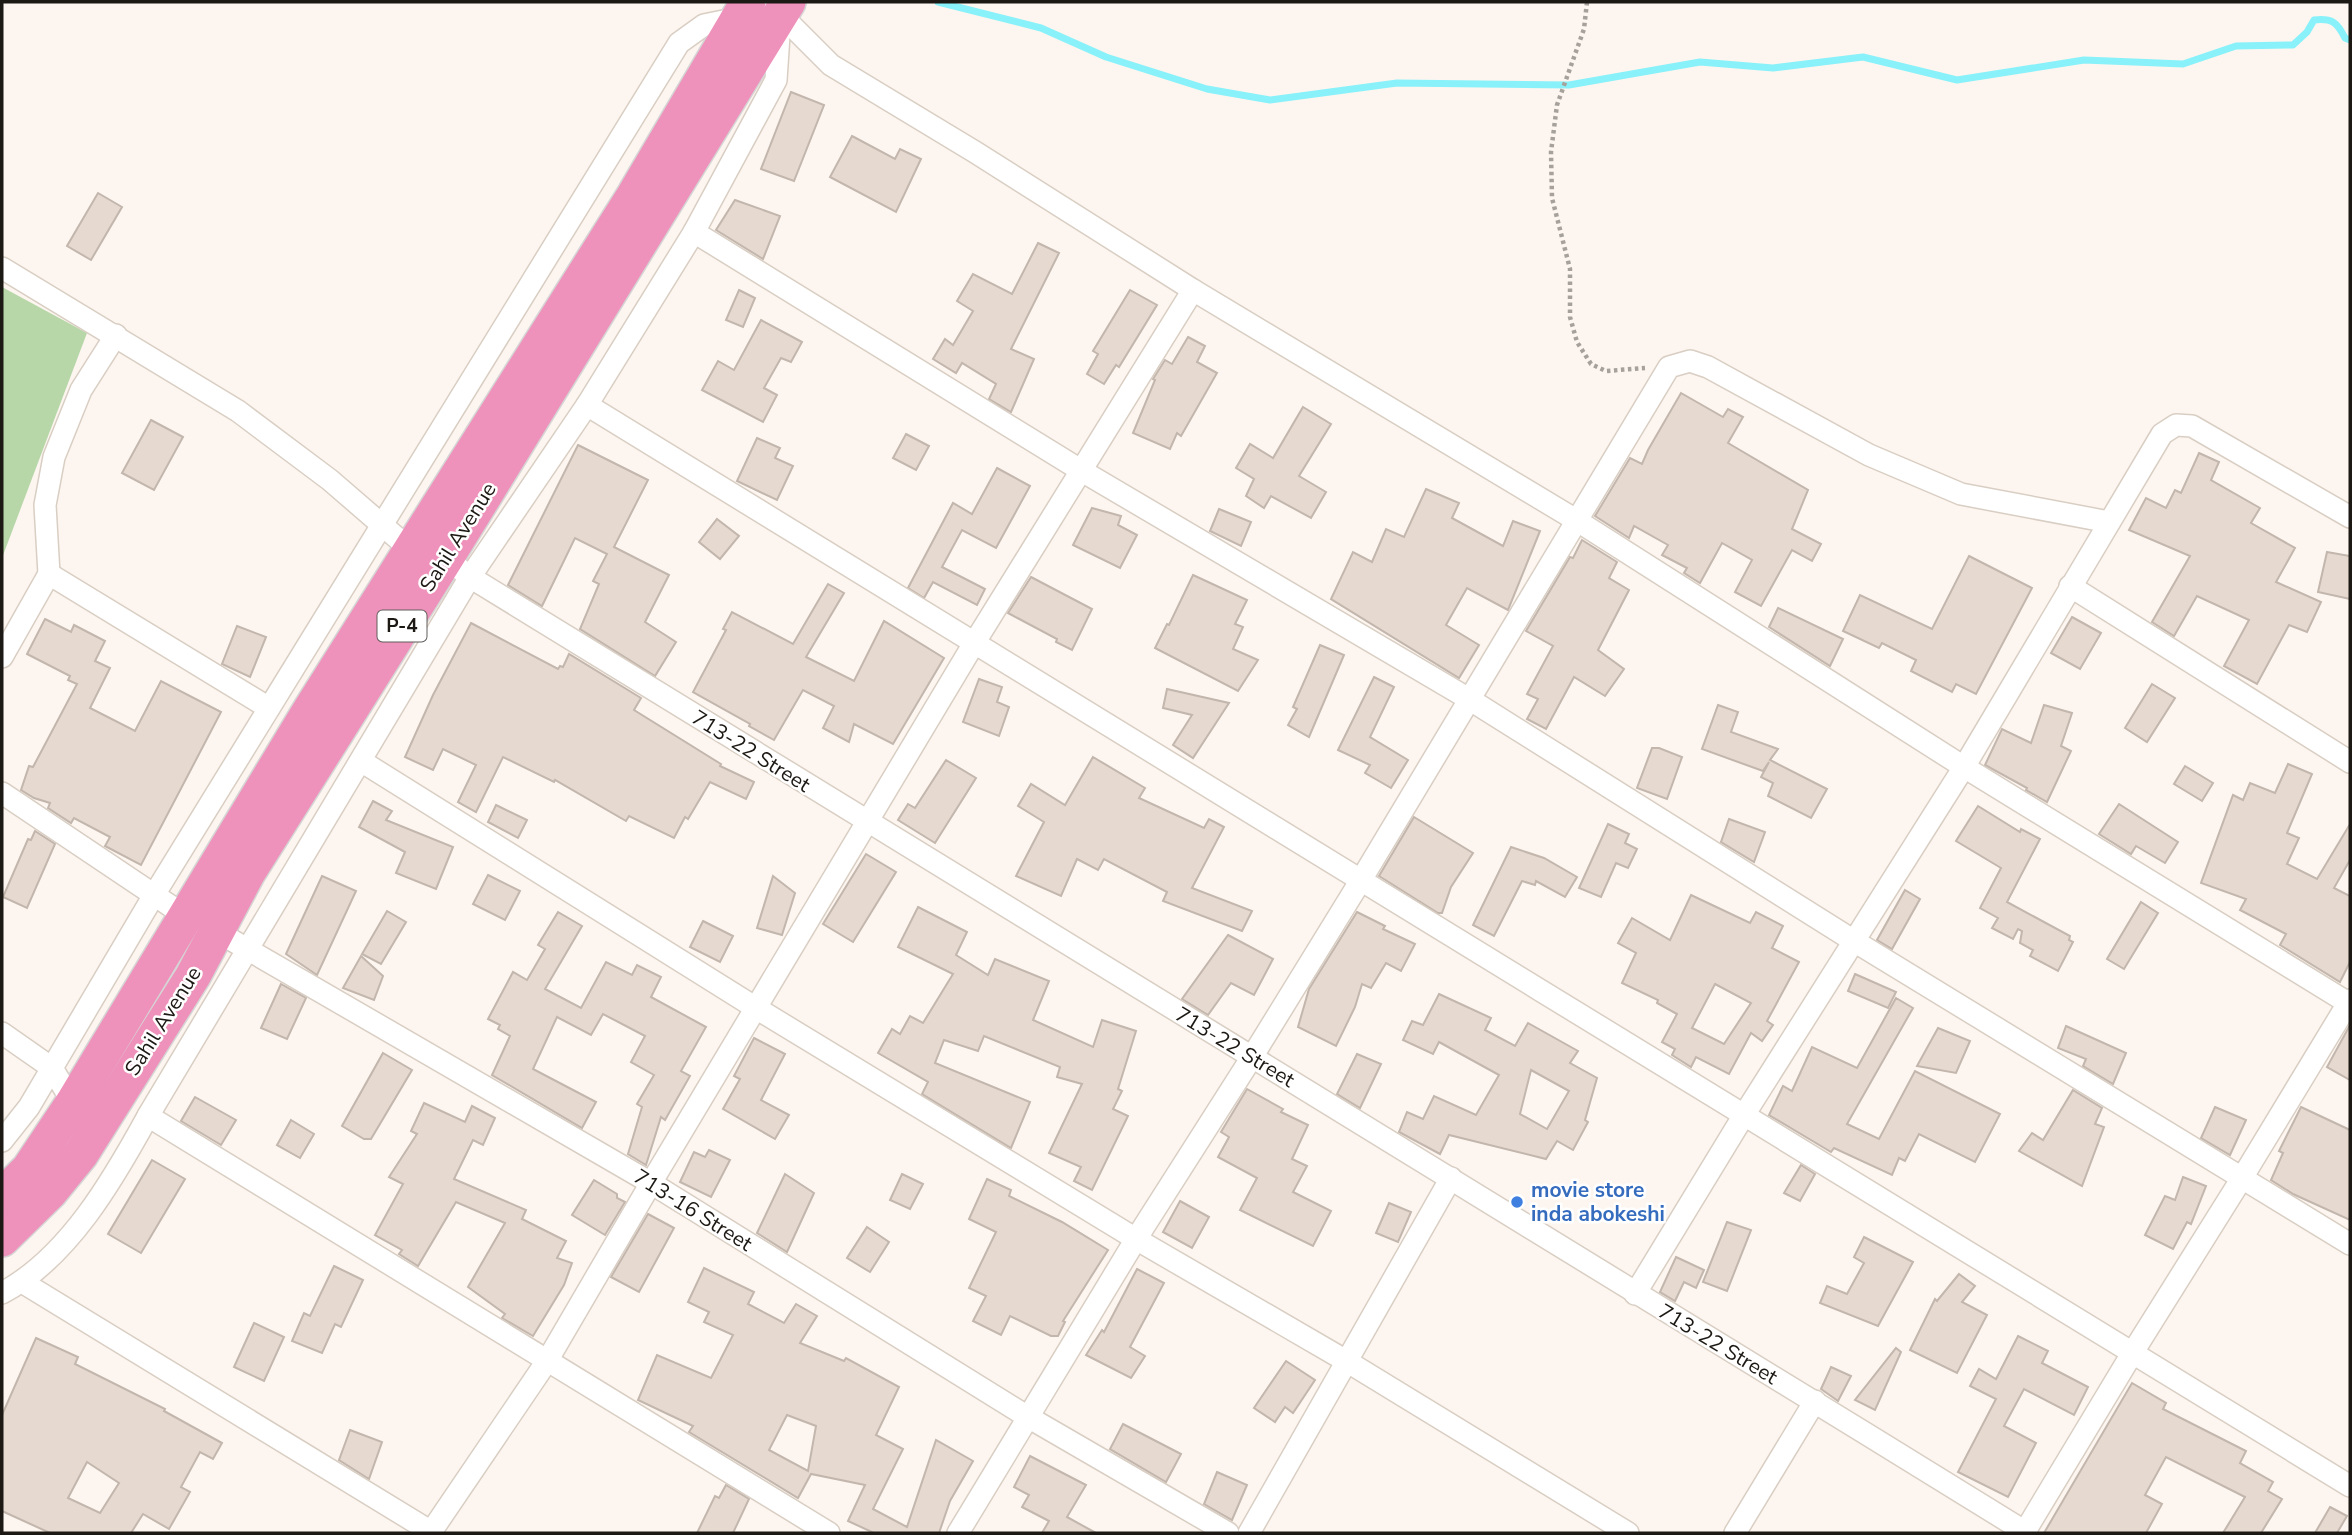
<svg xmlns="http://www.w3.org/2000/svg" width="2352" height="1535" font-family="'Nunito Sans',sans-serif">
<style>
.green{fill:#b7d7a8}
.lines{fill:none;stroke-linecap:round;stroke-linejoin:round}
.stream{stroke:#89f1f9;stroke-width:7}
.building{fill:#e5d9d0;stroke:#c2b6ad;stroke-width:2;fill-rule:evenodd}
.minor-casing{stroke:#d9cec3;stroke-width:24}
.trunk-casing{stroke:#d6d5d5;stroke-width:38}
.path{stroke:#a7a19c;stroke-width:4.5;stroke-dasharray:3.5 3.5;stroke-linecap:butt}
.minor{stroke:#fff;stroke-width:21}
.trunk{stroke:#ee92bb;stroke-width:35}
.shop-dot{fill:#3f7fe0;stroke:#fff;stroke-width:2.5}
.labels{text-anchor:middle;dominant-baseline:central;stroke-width:5;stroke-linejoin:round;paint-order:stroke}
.shield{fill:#fff;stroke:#605d5a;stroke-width:2}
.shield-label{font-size:19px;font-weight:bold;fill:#1c1814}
.street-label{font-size:21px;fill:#1c1814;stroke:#fff}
.shop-label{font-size:21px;font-weight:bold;fill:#366cbe;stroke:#fff;text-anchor:start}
</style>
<rect width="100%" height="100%" fill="#fdf6f0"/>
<polygon class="green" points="2,287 87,333 2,558"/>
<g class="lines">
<path class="stream" d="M938,2l103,26 65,29 101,32 63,11 127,-17 172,2 131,-23 73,6 90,-11 94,23 127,-20 99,4 53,-18 57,-1 14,-13 7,-12c18,-2 23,2 31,18l5,2"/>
</g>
<g class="building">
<polygon points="791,92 824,105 794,181 761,169"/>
<polygon points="852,136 895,159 900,149 921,159 896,212 830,177"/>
<polygon points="98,193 122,207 91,260 67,246"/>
<polygon points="735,200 780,216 763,259 716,230"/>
<polygon points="1038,243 1059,253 1011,349 1034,359 1011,412 989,399 996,384 962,363 956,373 933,359 945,339 953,345 973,311 957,301 973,274 1012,294"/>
<polygon points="739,290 755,298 743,327 726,320"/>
<polygon points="1130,290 1157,305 1119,367 1116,365 1104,384 1087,374 1098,354 1093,351"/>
<polygon points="761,320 802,342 791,362 781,358 764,388 777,395 763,422 702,390 718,361 734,370"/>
<polygon points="1188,337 1205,346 1197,362 1217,373 1181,436 1177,433 1170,449 1133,433 1155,380 1153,379 1165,360 1172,364"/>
<polygon points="1681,393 1723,417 1728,409 1743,417 1728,443 1808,490 1792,529 1821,544 1812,561 1792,550 1761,606 1735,592 1752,560 1722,543 1700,583 1684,573 1687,568 1662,555 1668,545 1634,526 1629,538 1595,516 1630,458 1642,464 1648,450"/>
<polygon points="1303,407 1331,424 1299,476 1326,492 1311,518 1271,496 1264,508 1246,496 1254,479 1236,468 1250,444 1273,458"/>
<polygon points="151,420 183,437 154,490 122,473"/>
<polygon points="906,434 929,446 916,470 893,458"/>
<polygon points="757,438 780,448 775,458 793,466 777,500 737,481"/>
<polygon points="578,445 648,480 614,547 669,575 645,622 676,642 655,676 580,629 599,584 593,581 607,554 575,538 542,606 508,585"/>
<polygon points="2199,453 2219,462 2211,480 2260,508 2251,523 2295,548 2276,582 2321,602 2307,632 2289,625 2257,684 2224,666 2249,620 2197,596 2174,636 2152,622 2190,556 2129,530 2146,498 2166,508 2175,490 2181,493"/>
<polygon points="997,468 1030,486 996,548 962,530 942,567 985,589 977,605 933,582 924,598 908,588 953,503 972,514"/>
<polygon points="1426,489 1459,503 1452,518 1503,546 1513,521 1540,531 1508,610 1467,588 1446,625 1479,645 1459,678 1331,599 1353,552 1372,562 1386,529 1404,537"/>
<polygon points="1092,508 1121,516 1118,525 1137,535 1120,568 1073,545"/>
<polygon points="1219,509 1251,522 1241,546 1210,531"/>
<polygon points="717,519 739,536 720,559 699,542"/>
<polygon points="1582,540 1617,562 1609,578 1629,590 1598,650 1624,669 1605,696 1574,677 1546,729 1527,719 1538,699 1527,694 1553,646 1526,631 1570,557 1573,558"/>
<polygon points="2327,552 2350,556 2350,599 2318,592"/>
<polygon points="1969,556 2032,588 1976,694 1956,684 1952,692 1911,671 1916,660 1882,643 1879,648 1843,631 1860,595 1932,629"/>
<polygon points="1193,575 1247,600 1235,624 1243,627 1233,649 1258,660 1238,691 1155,648 1167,624 1169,625"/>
<polygon points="1031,577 1092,609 1072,650 1056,642 1057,639 1008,613"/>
<polygon points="828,584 844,593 806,657 854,681 884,621 944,658 893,744 854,724 849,742 823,728 834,706 803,690 774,740 749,726 750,724 693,692 726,630 723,629 732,612 793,644"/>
<polygon points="1778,608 1843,639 1830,666 1769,627"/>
<polygon points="2072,617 2101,633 2080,669 2051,653"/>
<polygon points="45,619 71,632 74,625 105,641 95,661 110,668 90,708 135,731 161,681 221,712 141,865 105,846 110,837 74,818 71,823 48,808 50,803 34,798 21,790 29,766 33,767 77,684 68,680 70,676 27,654"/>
<polygon points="471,623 558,669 560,666 563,667 569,654 641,698 634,710 721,764 720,766 754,782 746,799 710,782 688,819 685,817 674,838 629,816 626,821 555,780 554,782 503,757 476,812 458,802 476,765 443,749 433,770 405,757 433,695"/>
<polygon points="237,626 266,637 250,677 222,664"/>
<polygon points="1320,645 1344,655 1309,737 1288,725 1297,709 1293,707"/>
<polygon points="1374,677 1394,687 1370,737 1408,760 1391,788 1365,773 1370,765 1338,750"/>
<polygon points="979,679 1002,687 997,702 1009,707 999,736 963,722"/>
<polygon points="2152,684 2175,698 2147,742 2125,728"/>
<polygon points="1167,689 1229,703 1193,758 1173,745 1192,715 1163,708"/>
<polygon points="1718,705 1738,712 1731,732 1778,749 1770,760 1827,789 1811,818 1768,796 1773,783 1761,777 1769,762 1763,771 1702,749"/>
<polygon points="2044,705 2072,713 2061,746 2071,751 2047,802 2026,790 2027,788 1985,765 2002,729 2031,743"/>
<polygon points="1652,748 1659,748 1682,757 1667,799 1637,788"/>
<polygon points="1093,757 1145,788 1139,798 1204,828 1209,819 1224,827 1192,888 1252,911 1242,931 1163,901 1167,892 1104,859 1098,870 1077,859 1061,896 1016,876 1044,822 1018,806 1031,784 1065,805"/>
<polygon points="946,760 976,778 935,843 898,820 908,804 915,808"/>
<polygon points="2288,764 2312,774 2287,833 2299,838 2287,864 2317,879 2350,824 2350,860 2334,888 2350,896 2350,962 2340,982 2280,945 2286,934 2240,910 2246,899 2201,883 2233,795 2243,800 2250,783 2275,793"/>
<polygon points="2185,766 2213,783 2202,801 2174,784"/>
<polygon points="373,801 392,811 386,820 453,847 436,889 396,873 405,852 359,827"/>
<polygon points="2119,804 2178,842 2165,863 2136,846 2131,854 2099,834"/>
<polygon points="496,805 527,820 518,838 488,822"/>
<polygon points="1978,806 2020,832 2021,829 2040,839 2007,902 2070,936 2069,940 2073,942 2058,971 2030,956 2033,950 2020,943 2022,931 2018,929 2013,939 1992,928 1998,918 1980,908 2001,868 1956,841"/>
<polygon points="1414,817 1473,853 1451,887 1442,913 1438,913 1379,876"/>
<polygon points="1729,819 1765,832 1754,862 1721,842"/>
<polygon points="1608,824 1629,834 1625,843 1637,849 1628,868 1616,863 1601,897 1579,888"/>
<polygon points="35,831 55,844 27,908 3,897 28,839 31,840"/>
<polygon points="1511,847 1544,858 1577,877 1565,897 1536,881 1535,885 1522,881 1494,936 1473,925"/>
<polygon points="866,854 896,872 853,942 823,924"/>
<polygon points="488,875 520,891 505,920 473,904"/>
<polygon points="322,876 356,891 317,975 286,954"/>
<polygon points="773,876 795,893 782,935 757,928"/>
<polygon points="1905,890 1920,899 1892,949 1877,940"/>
<path d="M1691,895l59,28 6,-11 27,14 -11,22 27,14 -32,59 6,4 -11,16 -11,-8 -22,41 -33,-17 -5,10 -19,-12 3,-6 -13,-7 15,-28 -20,-11 1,-3 -36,-17 14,-30 -18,-10 14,-25 38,22zM1715,984l36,19 -27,41 -32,-16z"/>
<polygon points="2141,902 2158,913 2124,969 2107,959"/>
<polygon points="918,907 967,932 956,955 988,975 995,959 1049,981 1033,1020 1093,1047 1102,1020 1136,1031 1118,1089 1122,1091 1113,1109 1128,1116 1092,1190 1074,1181 1081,1167 1049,1153 1082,1084 1057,1077 1060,1067 984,1036 978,1051 944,1040 935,1063 1030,1102 1011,1148 922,1094 928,1082 878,1053 892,1029 900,1034 910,1016 923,1023 953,974 898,947"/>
<polygon points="387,911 406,922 381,964 362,954"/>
<polygon points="558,912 582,926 545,989 581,1008 606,962 632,975 637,965 661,977 651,997 706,1027 681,1071 690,1076 665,1120 661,1117 646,1165 628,1154 642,1107 637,1104 654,1075 631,1062 645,1036 603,1014 591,1035 557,1017 533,1069 596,1102 582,1128 492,1075 510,1036 498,1029 500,1025 488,1019 513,972 527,980 545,949 538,945"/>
<polygon points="1357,912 1385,926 1383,929 1415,944 1401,971 1386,963 1371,988 1362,984 1355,1007 1336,1046 1298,1027 1309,989"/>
<polygon points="703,921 733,936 720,962 690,947"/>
<polygon points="1228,935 1273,959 1254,995 1231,983 1208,1015 1182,999"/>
<polygon points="361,956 383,976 374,1000 343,988"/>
<polygon points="1855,974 1896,992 1888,1008 1848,991"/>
<polygon points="281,984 306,998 287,1039 261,1028"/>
<path d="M1439,994l52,24 -6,12 30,16 13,-23 50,28 -8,12 27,15 -12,42 3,2 -15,28 -16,-9 -11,18 -97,-24 -9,19 -41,-22 8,-20 16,7 11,-23 42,19 23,-40 -60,-33 -6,12 -30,-14 9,-19 11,4zM1531,1070l38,21 -22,38 -27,-15z"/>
<polygon points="1896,998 1913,1008 1847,1124 1879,1139 1915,1071 2000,1114 1975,1162 1919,1134 1905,1161 1899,1158 1892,1175 1834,1148 1831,1152 1769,1115 1783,1086 1792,1091 1812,1047 1857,1068"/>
<polygon points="2350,1025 2350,1080 2327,1067"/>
<polygon points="2066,1026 2126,1053 2113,1084 2083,1066 2086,1059 2058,1048"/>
<polygon points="1938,1028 1970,1041 1956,1073 1917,1066"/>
<polygon points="754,1038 785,1054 761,1100 789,1115 775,1139 723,1109 740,1079 734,1076"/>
<polygon points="383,1053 412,1070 371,1139 364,1139 342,1126"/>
<polygon points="1357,1054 1381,1064 1360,1108 1337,1094"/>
<polygon points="1247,1089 1283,1109 1281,1112 1308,1125 1292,1159 1307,1166 1293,1192 1331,1211 1313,1246 1240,1210 1257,1178 1218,1157 1229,1137 1221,1132"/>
<polygon points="2073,1090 2102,1108 2095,1124 2104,1127 2082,1186 2019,1151 2032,1133 2043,1140"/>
<polygon points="195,1097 236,1120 221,1145 181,1121"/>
<polygon points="424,1103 465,1122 472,1106 495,1118 483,1145 473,1140 454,1179 526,1210 522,1219 566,1241 557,1258 572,1263 564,1285 533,1336 502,1318 505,1314 468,1287 505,1223 456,1202 418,1266 399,1254 402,1250 375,1235 403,1184 389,1177 417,1134 411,1131"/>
<polygon points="2215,1107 2246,1120 2230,1155 2201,1138"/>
<polygon points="2301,1107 2350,1130 2350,1220 2293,1194 2271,1180 2283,1153 2279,1151"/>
<polygon points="291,1120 314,1134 300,1158 277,1145"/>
<polygon points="709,1150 730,1160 711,1197 680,1182 694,1152 705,1157"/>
<polygon points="152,1160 185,1179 141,1253 108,1234"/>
<polygon points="1801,1165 1815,1174 1800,1201 1784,1193"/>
<polygon points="785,1174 814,1193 787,1252 757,1233"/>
<polygon points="902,1174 923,1184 910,1209 890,1200"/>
<polygon points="2183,1177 2206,1186 2191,1224 2187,1222 2173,1249 2145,1235 2165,1196 2175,1200"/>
<polygon points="987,1179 1011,1190 1009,1196 1062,1222 1108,1250 1063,1321 1065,1322 1058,1336 1051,1336 1010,1316 1001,1335 973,1321 986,1296 969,1288 996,1232 969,1219"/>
<polygon points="594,1180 617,1194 617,1198 625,1202 605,1235 572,1215"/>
<polygon points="1180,1201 1209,1217 1192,1248 1163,1232"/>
<polygon points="1389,1203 1411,1212 1398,1242 1376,1233"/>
<polygon points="648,1214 674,1228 639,1292 611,1277"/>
<polygon points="1727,1222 1751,1230 1727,1291 1703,1282"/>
<polygon points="867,1227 889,1242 870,1272 847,1258"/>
<polygon points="1864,1237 1913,1262 1878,1326 1820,1303 1827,1286 1847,1294 1864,1263 1854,1257"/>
<polygon points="1676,1257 1704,1270 1696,1288 1684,1282 1675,1301 1660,1292"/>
<polygon points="334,1266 363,1280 341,1327 335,1324 322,1353 292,1341 304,1313 310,1316"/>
<path d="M704,1268l50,24 -6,12 36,19 12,-19 21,12 -17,27 44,18 2,-3 53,29 -23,48 27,14 -30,60 34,18 29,-87 37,21 -23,40 -11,32h-65l-26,-12 17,-36 -54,-11 -13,24 -109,-66 4,-6 -55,-26 19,-45 54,23 22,-43 -29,-13 5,-10 -21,-10zM787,1415l29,11 -8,45 -39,-21z"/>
<polygon points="1137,1269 1164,1283 1130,1347 1145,1356 1131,1378 1086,1355 1102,1330 1104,1332"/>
<polygon points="1959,1274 1975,1286 1962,1302 1987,1315 1957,1373 1910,1350 1935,1299 1937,1301"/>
<polygon points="254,1323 284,1337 264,1381 234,1367"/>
<polygon points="2018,1336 2048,1351 2042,1363 2088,1387 2074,1415 2024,1389 2004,1426 2036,1443 2008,1497 1958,1472 1996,1399 1970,1386 1979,1369 1996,1379"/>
<path d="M36,1338l42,19 -3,7 90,45 -1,2 58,32 -9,16 -13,-7 -19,35 9,5 -21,37 -26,-15 -12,19h-81l-48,-22v-96zM87,1462l32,21 -19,30 -32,-15z"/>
<polygon points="1896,1348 1901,1352 1875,1410 1855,1400"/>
<polygon points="1286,1361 1315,1380 1293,1413 1285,1407 1275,1422 1254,1408"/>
<polygon points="1831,1367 1851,1376 1838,1401 1821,1389"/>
<polygon points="2132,1383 2166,1403 2163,1409 2246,1451 2240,1463 2273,1482 2268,1491 2282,1499 2261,1533 2223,1533 2245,1497 2166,1457 2145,1495 2162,1504 2146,1533 2044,1533"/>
<polygon points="1123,1424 1181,1454 1166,1482 1110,1449"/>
<polygon points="350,1430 382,1442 369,1479 339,1460"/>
<polygon points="1030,1456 1086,1485 1067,1517 1096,1533 1042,1533 1049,1521 1022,1507 1029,1495 1014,1487"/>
<polygon points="1217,1472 1247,1485 1232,1520 1204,1504"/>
<polygon points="726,1485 749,1499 733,1533 697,1533 715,1496 719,1498"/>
<polygon points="2330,1507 2347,1516 2337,1533 2315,1533"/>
</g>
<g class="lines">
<defs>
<g id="minor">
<polyline points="772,10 781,15 831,65 975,152 1193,290 1576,520 1964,767 2350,1004"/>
<polyline points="694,232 1082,471 1469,699 1854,941 2350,1244"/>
<polyline points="2,268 238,411 330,480 411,550"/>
<path d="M587,405c586,364 1176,719 1763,1081"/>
<path d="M446,558l24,19c518,321 1039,636 1557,956"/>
<polyline points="49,574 45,505 54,457 81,390 116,335"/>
<polyline points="2070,586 2350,762"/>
<polyline points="2,657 49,574 269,708"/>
<polyline points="361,761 756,1008 1136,1239 1348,1362 1628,1533"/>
<polyline points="2,793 187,917 216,931 651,1183 1028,1417 1228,1533"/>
<polyline points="2,1033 52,1068 73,1103"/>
<polyline points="148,1116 829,1533"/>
<polyline points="2,1141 29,1107 154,895 679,43 704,25 738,18"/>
<polyline points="22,1282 433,1533"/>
<path d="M2,1293c66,-35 111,-113 146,-177l322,-539 117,-172 107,-173 82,-152 4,-60"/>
<polyline points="1635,1294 1744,1115 1964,767 2162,434 2176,425 2192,426 2350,517"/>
<polyline points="431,1532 547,1361 651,1183 973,645 1193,290"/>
<polyline points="958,1533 1136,1239 1252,1057 1361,880 1669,367 1690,361 1708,367 1869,455 1961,494 2109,522"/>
<polyline points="1249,1533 1451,1178"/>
<polyline points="1735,1533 1815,1401"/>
<polyline points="2024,1533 2133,1352 2242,1178 2350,1000"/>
</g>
<g id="trunk">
<polyline points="2,1196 29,1169 73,1103 309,712 635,194 748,2"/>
<polyline points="2,1239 50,1192 81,1154 193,976 247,874 446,558 788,2"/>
</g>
</defs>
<use href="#minor" class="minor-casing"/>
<use href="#trunk" class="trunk-casing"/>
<polyline class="path" points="1587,2 1584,29 1557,105 1551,152 1552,198 1570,269 1570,317 1577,342 1591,364 1606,371 1645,368"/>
<use href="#minor" class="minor"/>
<use href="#trunk" class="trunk"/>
</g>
<circle class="shop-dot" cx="1517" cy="1202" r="7"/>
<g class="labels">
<rect class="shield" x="377.5" y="610.5" width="49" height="31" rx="5"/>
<g class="shield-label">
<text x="402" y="626">P-4</text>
</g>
<g class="street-label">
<text transform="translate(458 537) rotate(-58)">Sahil Avenue</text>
<text transform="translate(751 751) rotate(32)">713-22 Street</text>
<text transform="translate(163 1021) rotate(-58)">Sahil Avenue</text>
<text transform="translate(1235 1047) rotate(31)">713-22 Street</text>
<text transform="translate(693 1210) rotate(32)">713-16 Street</text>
<text transform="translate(1718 1344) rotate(31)">713-22 Street</text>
</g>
<g class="shop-label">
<text x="1531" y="1190">movie store<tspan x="1531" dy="24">inda abokeshi</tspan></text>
</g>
</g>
<rect width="2352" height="1535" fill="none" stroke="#1c1814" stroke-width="7"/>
</svg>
